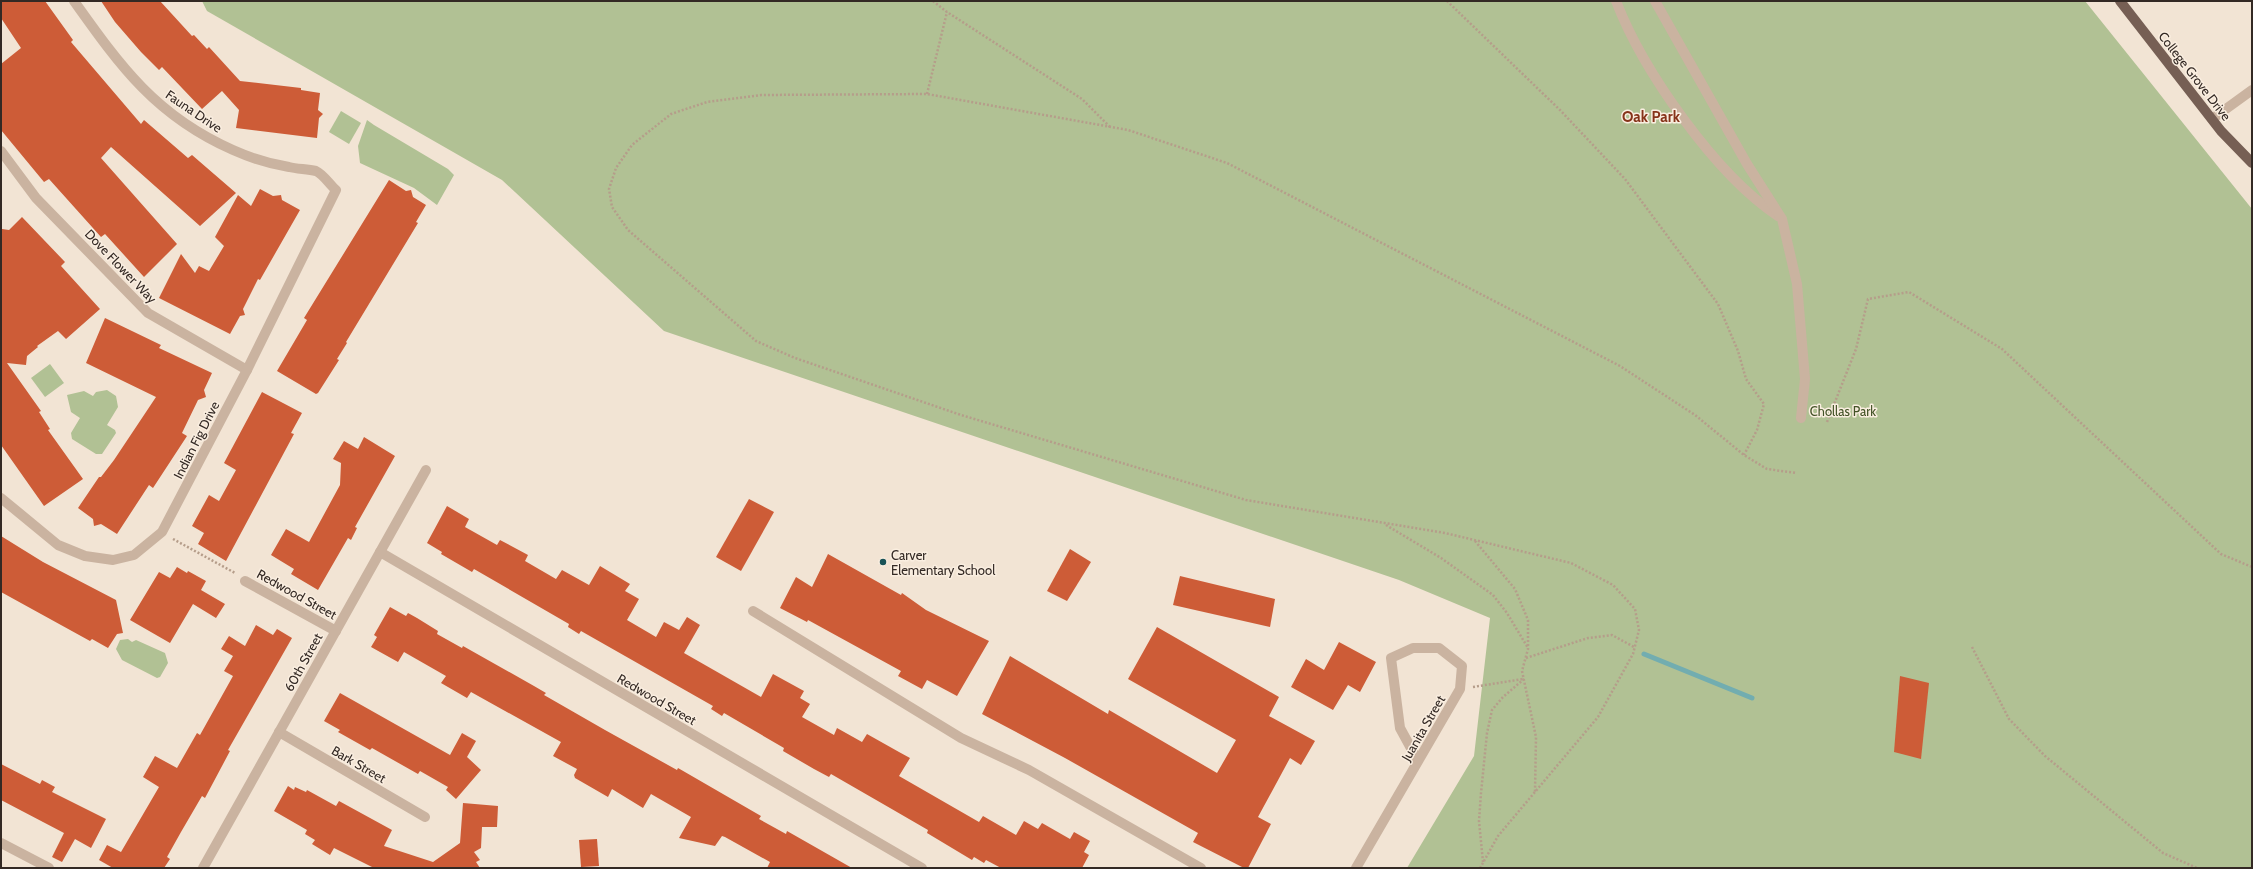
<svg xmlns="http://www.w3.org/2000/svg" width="2253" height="869" font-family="Cabin,sans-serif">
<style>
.green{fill:#b1c194}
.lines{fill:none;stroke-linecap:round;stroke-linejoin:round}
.stream{stroke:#72adb0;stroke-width:5}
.building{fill:#cd5c37}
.path{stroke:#b59d8a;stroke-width:2.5;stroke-dasharray:2 2;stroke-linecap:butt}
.minor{stroke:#cab3a0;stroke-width:10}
.major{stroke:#765f54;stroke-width:10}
.poi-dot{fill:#185256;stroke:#faeee0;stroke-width:1.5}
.labels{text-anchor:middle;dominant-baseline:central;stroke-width:3;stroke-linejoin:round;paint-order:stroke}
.street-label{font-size:13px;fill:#332924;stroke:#faeee0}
.park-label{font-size:13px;fill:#425226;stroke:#faeee0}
.poi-label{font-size:13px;fill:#332924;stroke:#faeee0;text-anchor:start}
.quarter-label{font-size:15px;font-weight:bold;fill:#863319;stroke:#faeee0}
</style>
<rect width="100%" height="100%" fill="#f2e4d4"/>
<g class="green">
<polygon points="202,1 2085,1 2252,209 2252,868 1407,868 1474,756 1490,618 1399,580 664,331 502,180 207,11"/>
<polygon points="341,111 361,123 349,144 329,132"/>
<polygon points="367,120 374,125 448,169 454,175 437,205 414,188 360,163 358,146"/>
<polygon points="50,364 64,383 45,397 31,378"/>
<polygon points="107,390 116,396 118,407 107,425 115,430 116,433 102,454 96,454 72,439 71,433 80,418 71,412 67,395 84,391 93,396 96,392"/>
<polygon points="128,639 132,642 136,640 165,653 168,663 160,677 157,678 122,660 116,649 120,640"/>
</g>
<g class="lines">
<polyline class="stream" points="1644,654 1752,698"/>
</g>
<g class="building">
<polygon points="1,1 45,1 73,40 71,42 141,124 144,120 188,158 192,155 236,193 200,226 111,147 101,158 177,244 144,277 105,234 101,237 49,179 44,182 1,130 1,64 21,48 1,18"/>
<polygon points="101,1 160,1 192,36 194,35 207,49 209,47 240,81 301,88 301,90 320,93 318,110 323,114 319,118 317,138 236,128 239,110 222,91 202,109 162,67 159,70 141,52 115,22"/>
<polygon points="389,180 406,191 411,190 413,197 426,205 416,222 418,223 346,342 347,343 337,359 339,360 318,393 316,394 277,371 307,320 304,318"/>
<polygon points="260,189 273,196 281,195 282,200 300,210 260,280 258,279 243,309 245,315 240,316 230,334 159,298 181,254 195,273 199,266 209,271 224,246 215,237 238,195 251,206"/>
<polygon points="22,217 65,262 61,266 100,309 66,339 58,331 37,346 38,347 27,356 26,365 7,363 41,411 39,412 50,429 48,430 83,479 44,506 1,445 2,229 9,230"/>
<polygon points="105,318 161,345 159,348 212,373 204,390 206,397 198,400 182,433 187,436 153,488 149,485 117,534 101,524 94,526 93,519 78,508 99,477 101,477 114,460 156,397 86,363"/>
<polygon points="262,392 302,413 291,433 294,434 226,561 198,544 204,533 192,526 209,495 219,501 236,470 224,463"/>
<polygon points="364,437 395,456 355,527 357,528 351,540 348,538 318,590 291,574 294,569 271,555 286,529 309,542 340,485 341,463 333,459 344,441 358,449"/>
<polygon points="749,499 774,512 741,571 716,557"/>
<polygon points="447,506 469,519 465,527 497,545 500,540 528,555 525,561 556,579 562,570 589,585 600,566 630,584 625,591 639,599 627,620 656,637 664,622 679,630 687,617 700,625 684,653 761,697 773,674 804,691 800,698 810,704 802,717 834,735 837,728 862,742 867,734 899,752 910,758 899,776 979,822 983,816 1016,835 1024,821 1038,829 1042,823 1070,839 1074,832 1090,841 1084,852 1089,855 1082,868 1001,868 986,860 984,863 974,857 972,860 927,833 928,830 890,808 831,774 829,777 814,769 783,751 784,748 724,713 722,716 711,709 713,706 581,631 579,634 568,627 569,624 474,569 472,572 441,554 442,552 427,543"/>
<polygon points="1,536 43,562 116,600 123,633 117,634 108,648 92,639 90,641 1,592"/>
<polygon points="1070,549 1091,562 1067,601 1047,591"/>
<polygon points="828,554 901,595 902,593 926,610 989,641 957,696 927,680 922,689 898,676 901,671 808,620 807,622 780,608 796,577 812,587"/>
<polygon points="177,567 187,573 188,571 206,581 201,590 225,604 216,618 193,604 170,643 130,620 159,572 170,578"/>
<polygon points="1180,576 1275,599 1270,627 1173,605"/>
<polygon points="390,607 406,616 408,613 417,618 438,631 437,634 462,648 463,646 534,686 546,693 544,695 605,730 677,770 678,768 761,816 759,819 786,834 787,831 852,868 767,868 770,862 725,837 722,836 715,846 679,838 691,817 651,794 643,808 612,789 608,797 575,778 574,775 577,769 553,756 561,742 471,692 467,698 441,683 446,676 404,652 398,662 371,647 377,637 374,635"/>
<polygon points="256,625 273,635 277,629 292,638 228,750 230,751 205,798 202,796 181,832 167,857 170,859 164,868 113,868 99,860 107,845 121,852 159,787 143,777 155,756 177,768 197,733 200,735 233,676 224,671 233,656 221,649 229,636 245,646"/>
<polygon points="1157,627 1279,697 1269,716 1315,741 1301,765 1290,758 1258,817 1271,824 1248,868 1244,868 1193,842 1198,833 1065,758 982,714 1010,656 1108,714 1109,710 1217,773 1236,740 1128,679"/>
<polygon points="1339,642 1376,662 1360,692 1348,685 1333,710 1291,687 1306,659 1324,670"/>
<polygon points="1900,676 1929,683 1921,759 1894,752"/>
<polygon points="340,693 450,755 462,733 476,741 467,757 481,770 456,799 446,790 448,787 420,771 418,774 372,748 370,750 338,732 340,730 324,721"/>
<polygon points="1,764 40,784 42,780 55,787 52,792 106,819 91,848 75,839 62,862 52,857 64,833 1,800"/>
<polygon points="288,786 294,790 295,787 306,792 307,790 336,806 339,801 392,830 384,846 433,862 460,843 463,803 498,806 497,827 482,827 481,848 474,852 480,860 476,862 480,868 374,868 334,848 330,855 312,844 315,840 305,834 307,830 274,811"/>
<polygon points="597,839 599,866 581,867 579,840"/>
</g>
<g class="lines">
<g class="path">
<polyline points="933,1 947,12 1082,99 1110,127"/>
<polyline points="1447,1 1560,110 1625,179 1718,304 1738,351 1746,379 1764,404 1757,430 1744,455"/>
<polyline points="927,94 947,12"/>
<polyline points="1827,422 1856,349 1868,299 1909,292 2002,349 2221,554 2252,567"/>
<polyline points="1386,525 1441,558 1493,595 1507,613 1528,648"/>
<polyline points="173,539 235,573"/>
<polyline points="1475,541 1515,589 1528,620 1528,649 1522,671 1536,737 1535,792"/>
<polyline points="1972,647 2009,719 2045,756 2163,853 2197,868"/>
<polyline points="1526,658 1588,638 1612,635 1634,647"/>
<polyline points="1473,687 1523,679"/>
<polyline points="1483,862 1479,821 1481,793 1487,733 1492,710 1503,697 1524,679"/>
<polyline points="1480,868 1498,836 1598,717 1633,654 1639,630 1635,609 1613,585 1571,563 1445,533 1246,500 961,415 795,358 756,341 628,230 612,207 609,189 616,168 632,145 671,114 707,102 761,95 927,94 1128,130 1227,163 1620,366 1695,415 1744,455 1767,469 1796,473"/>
</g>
<g class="minor">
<path d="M1616,1c27,70 99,173 162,215"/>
<polyline points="1655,1 1747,164 1782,219 1797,284 1805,379 1801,418"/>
<polyline points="2212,119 2252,90"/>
<polyline points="1,151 36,198 148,313 247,370"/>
<path d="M1,498l57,47 27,11 28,4 21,-5 28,-23 85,-162 89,-180c-6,-5 -13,-16 -20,-19 -9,-2 -19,-2 -27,-4 -19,-3 -38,-9 -56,-17 -77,-34 -112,-83 -159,-149"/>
<polyline points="380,552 922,868"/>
<polyline points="245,581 336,631"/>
<polyline points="753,611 961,738 1029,770 1201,868"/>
<polyline points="279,732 425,817"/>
<polyline points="1,843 49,868"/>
<polyline points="203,868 426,470"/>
<polyline points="1356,868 1460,689 1462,666 1439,648 1413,648 1391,658 1400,728 1418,761"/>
</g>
<polyline class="major" points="2120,1 2221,131 2252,163"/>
</g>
<circle class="poi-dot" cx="883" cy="562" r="4"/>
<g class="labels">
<g class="street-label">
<text transform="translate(2195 76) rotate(52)">College Grove Drive</text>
<text transform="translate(194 111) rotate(34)">Fauna Drive</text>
<text transform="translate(121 266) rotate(46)">Dove Flower Way</text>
<text transform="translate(196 440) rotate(-63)">Indian Fig Drive</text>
<text transform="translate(297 594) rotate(29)">Redwood Street</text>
<text transform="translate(303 662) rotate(-61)">60th Street</text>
<text transform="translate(657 699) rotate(30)">Redwood Street</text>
<text transform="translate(1423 728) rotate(-60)">Juanita Street</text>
<text transform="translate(359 764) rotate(30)">Bark Street</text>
</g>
<g class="park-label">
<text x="1843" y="411">Chollas Park</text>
</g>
<g class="poi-label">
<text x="891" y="555">Carver<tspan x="891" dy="15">Elementary School</tspan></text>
</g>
<g class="quarter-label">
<text x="1651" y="117">Oak Park</text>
</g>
</g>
<rect width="2253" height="869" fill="none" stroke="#332924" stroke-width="4"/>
</svg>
